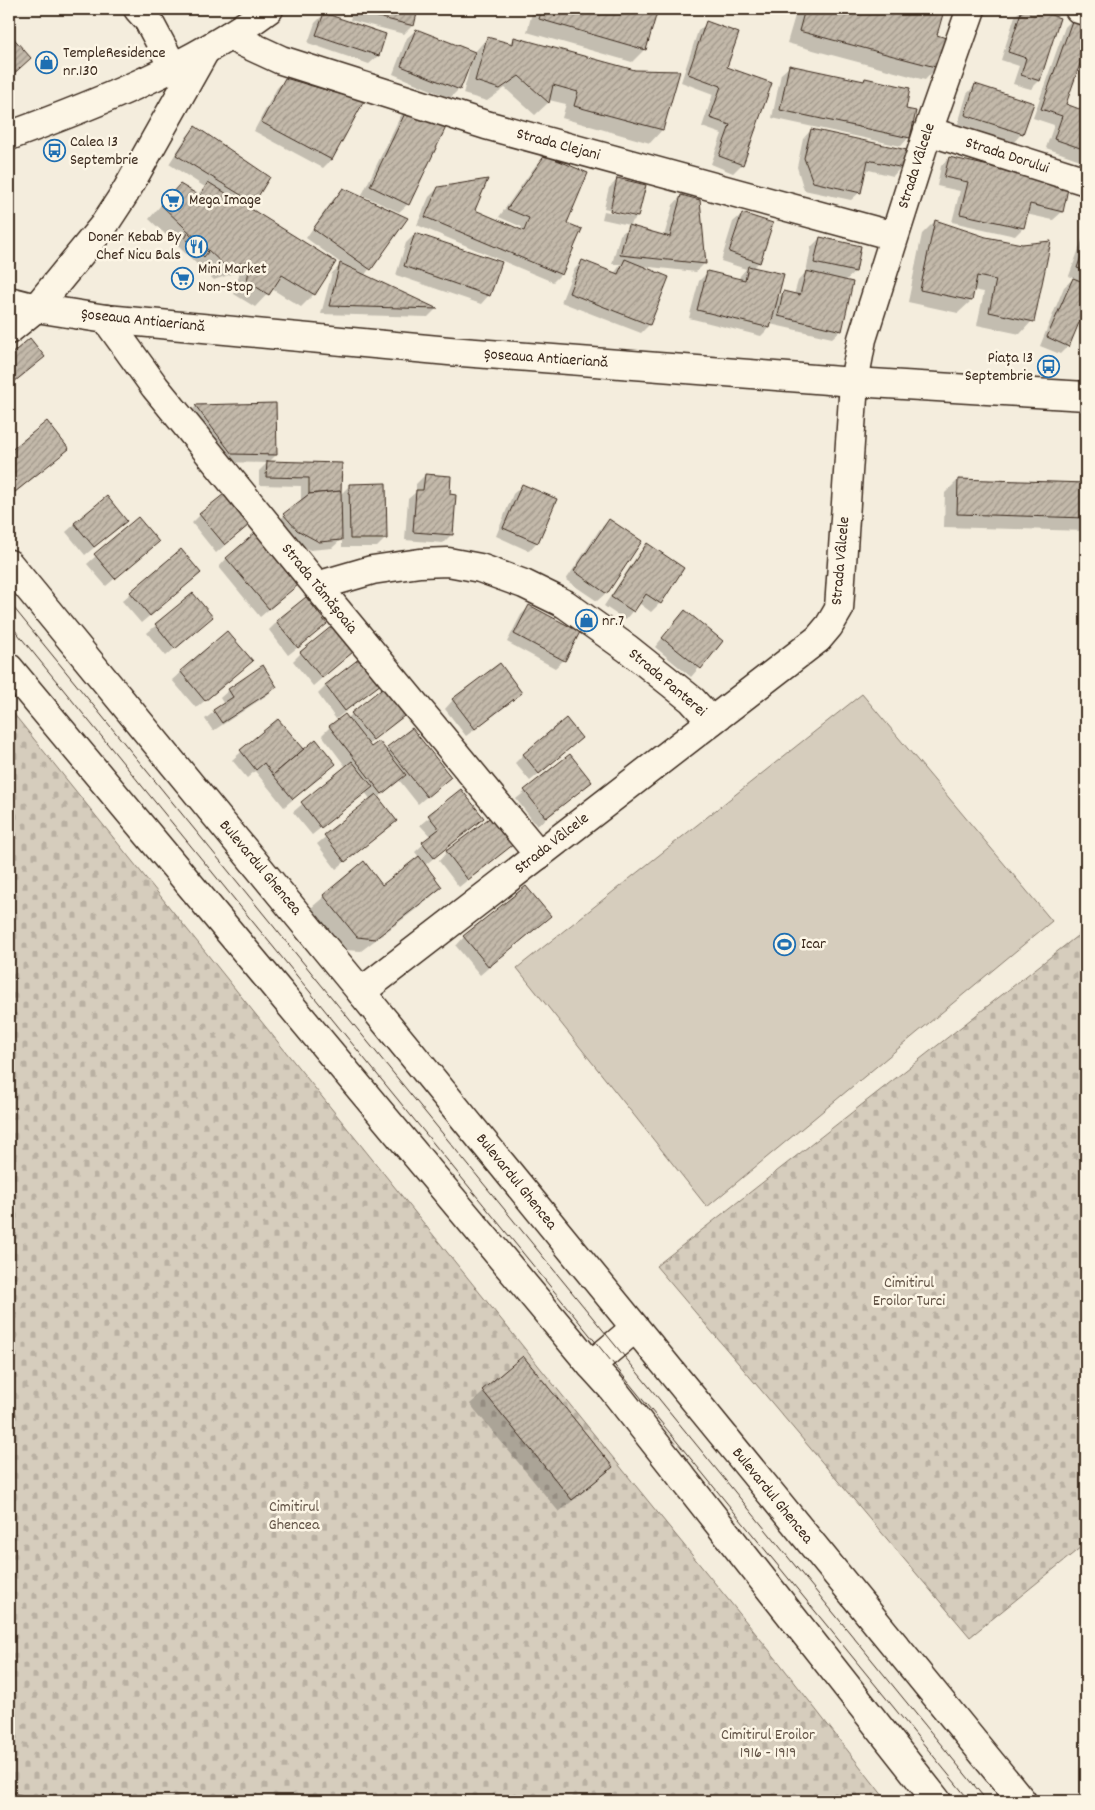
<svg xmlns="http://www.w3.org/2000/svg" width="1095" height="1810" font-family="Dekko,sans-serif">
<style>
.cemetery{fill:url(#cemetery-stones);stroke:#887c6e}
.park{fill:#d6cdbd;stroke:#887c6e}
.shadow{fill:#0003}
.building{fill:url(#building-hatch);stroke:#3b2a1e}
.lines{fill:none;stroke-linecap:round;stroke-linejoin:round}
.minor-casing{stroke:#3b2a1e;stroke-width:31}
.major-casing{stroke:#3b2a1e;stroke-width:31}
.minor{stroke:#fcf5e5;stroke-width:28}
.major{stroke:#fcf5e5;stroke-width:28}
.tram{stroke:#3b2a1e;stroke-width:1}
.labels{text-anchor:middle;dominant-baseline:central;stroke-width:5;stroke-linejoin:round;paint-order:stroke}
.poi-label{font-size:16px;fill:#3b2a1e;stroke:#fcf5e5;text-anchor:start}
.street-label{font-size:16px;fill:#3b2a1e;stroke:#fcf5e5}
.park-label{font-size:16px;fill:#625346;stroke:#fcf5e5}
</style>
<defs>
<pattern id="cemetery-stones" width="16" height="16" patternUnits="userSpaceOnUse" patternTransform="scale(1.25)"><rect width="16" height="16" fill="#d6cdbd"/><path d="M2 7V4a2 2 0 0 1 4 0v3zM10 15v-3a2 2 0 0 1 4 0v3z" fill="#b9b0a2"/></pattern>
<pattern id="building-hatch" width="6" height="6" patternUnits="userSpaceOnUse" patternTransform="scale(1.25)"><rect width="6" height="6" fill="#c3b9aa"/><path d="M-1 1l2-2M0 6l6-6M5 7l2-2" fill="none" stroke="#a0978a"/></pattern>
</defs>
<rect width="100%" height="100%" fill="#f4eddd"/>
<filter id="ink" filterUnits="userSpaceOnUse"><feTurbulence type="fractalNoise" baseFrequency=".02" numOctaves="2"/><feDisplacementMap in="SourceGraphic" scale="10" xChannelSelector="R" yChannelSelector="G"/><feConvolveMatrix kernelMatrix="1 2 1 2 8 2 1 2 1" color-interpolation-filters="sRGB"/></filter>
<g filter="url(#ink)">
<g class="cemetery">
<polygon points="9,708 558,1390 778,1661 887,1801 9,1801"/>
<polygon points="1086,929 1086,1543 970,1637 656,1266"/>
</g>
<polygon class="park" points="862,694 1052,921 707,1207 517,968"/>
<g class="shadow">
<polygon points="353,9 417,9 413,25 404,34 350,20"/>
<polygon points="533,9 656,9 645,49 632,62 527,32"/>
<polygon points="797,9 917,9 941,15 936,36 937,67 925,80 787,43"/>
<polygon points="1022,9 1027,9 1059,19 1039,81 1031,89 1013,84 1019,66 1001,60 1015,16"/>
<polygon points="324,14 378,56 369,64 308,43 315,23"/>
<polygon points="1073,19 1086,24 1086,43 1065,105 1078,109 1086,99 1086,162 1046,148 1054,125 1033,118 1065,27"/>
<polygon points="707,23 726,68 742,164 733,173 711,164 722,134 702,127 713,94 681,82 698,31"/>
<polygon points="416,30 474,53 487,38 509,44 515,38 635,71 678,72 662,130 650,143 562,118 566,104 549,100 548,103 535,115 505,88 487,101 463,94 471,63 470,62 459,89 450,98 393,74 407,38"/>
<polygon points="790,66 862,82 865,79 905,110 909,137 901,146 772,118 781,74"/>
<polygon points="286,79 363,102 331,160 323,168 254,131 277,88"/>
<polygon points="975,85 1022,133 1014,142 958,124 967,94"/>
<polygon points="408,108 408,204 399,212 362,195 400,117"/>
<polygon points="195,128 268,178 253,203 247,208 334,263 314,294 301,307 272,289 255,307 234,294 240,271 214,280 149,219 167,198 196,196 205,187 169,164 187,136"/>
<polygon points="811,130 901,167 893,176 865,169 860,192 851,200 804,190 797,167 803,139"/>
<polygon points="545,157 566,224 561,274 553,282 417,225 429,197 438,188 473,211 520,231 522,227 499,217 536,165"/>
<polygon points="949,158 1062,212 1053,220 1026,214 1023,228 1015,236 952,222 960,191 937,186 941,166"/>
<polygon points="617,180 637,217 629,225 602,219 604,211 633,217 633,215 604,208 609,188"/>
<polygon points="343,190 407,218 364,276 436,309 428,317 321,314 332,273 342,264 306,238 334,198"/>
<polygon points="681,196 705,263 696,272 641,266 649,325 641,333 561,302 574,270 582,261 614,274 621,264 612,264 620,235 629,227 664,236 673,205"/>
<polygon points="742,214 759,262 753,268 776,300 784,292 794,295 798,281 806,272 811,247 820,238 855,272 845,281 841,330 832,338 770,324 769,328 761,336 689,318 699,281 708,272 739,280 740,276 746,269 721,261 733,222"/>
<polygon points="935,221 986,238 1032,321 1020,334 977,325 984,292 973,290 971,301 958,313 908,302 922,234"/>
<polygon points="1086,230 1086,303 1068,346 1060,354 1040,346 1064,287 1074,278 1069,276"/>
<polygon points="415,234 489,295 481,304 396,275 406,243"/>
<polygon points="275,404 276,455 268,463 341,464 341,494 350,485 386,538 377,547 342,547 342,539 332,548 310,550 288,538 276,523 301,501 301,486 259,485 259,471 267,463 224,462 188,415 196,406"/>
<polygon points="47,423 67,449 9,498 9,453"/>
<polygon points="425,475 451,535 443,543 405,540 408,499 416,492 416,484"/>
<polygon points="958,480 1086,484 1086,531 944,527 945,493"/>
<polygon points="522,486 537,542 529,551 496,536 513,494"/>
<polygon points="200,515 248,525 216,553 192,523"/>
<polygon points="138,519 148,550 106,586 87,564"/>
<polygon points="609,520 606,593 597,601 566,580 600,529"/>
<polygon points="75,524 117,529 85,555 66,532"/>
<polygon points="647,545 682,569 660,603 651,612 639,603 625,620 604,606 639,553"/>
<polygon points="227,558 297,585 260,617 219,567"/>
<polygon points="200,573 141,623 122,601 131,593"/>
<polygon points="193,594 211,617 166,656 147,633"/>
<polygon points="529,607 564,660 555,668 507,642 521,615"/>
<polygon points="677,620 722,641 691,677 655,647"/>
<polygon points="277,622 317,632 288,655 269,630"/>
<polygon points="227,632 243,669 196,708 172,680"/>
<polygon points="352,652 313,686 293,661 301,653"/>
<polygon points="379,684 336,719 318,694 326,686"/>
<polygon points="275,687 267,695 213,731 205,719 224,704 220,698 229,690"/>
<polygon points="520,692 512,701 466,736 445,709 453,700"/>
<polygon points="407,713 367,745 370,749 385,751 388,748 450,777 418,804 399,780 378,798 395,821 336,869 317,844 371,800 365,792 312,835 293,812 346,767 322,735 330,727 347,719 352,714"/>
<polygon points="278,720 303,751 334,764 284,807 255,771 247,778 232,760"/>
<polygon points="572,746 530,781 515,763 524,754"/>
<polygon points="570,755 590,782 537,826 516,799"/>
<polygon points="461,791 482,818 424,866 441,887 428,900 361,951 344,950 311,908 363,863 382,887 419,857 415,852 431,837 420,825"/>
<polygon points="512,844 459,887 439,861 447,852"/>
<polygon points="549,916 480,975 456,946 464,937"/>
<polygon points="523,1358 611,1467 599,1479 559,1512 470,1404"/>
<polygon points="9,1788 15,1795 37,1800 43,1794 49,1801 9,1801"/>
</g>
<g class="building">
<polygon points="358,9 418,9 414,26 358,12"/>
<polygon points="542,9 658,9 646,50 539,19"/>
<polygon points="805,9 921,9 943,14 937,35 946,38 939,68 799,31"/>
<polygon points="1022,9 1032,9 1060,18 1040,81 1021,75 1026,58 1008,52"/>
<polygon points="324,13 386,34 379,56 316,35"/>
<polygon points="1073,18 1086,22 1086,47 1066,104 1082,110 1086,99 1086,150 1054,139 1062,116 1041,109"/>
<polygon points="706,21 739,33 727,67 772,83 743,165 719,156 730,125 710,118 721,86 688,74"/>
<polygon points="416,29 475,52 460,90 401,66"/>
<polygon points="9,33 31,58 9,78"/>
<polygon points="487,37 513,44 514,37 635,70 680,71 663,130 574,106 578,92 553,85 549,103 519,76 500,89 475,81"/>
<polygon points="789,65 864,81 865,78 910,88 906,109 916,111 910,138 780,110"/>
<polygon points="285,78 364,101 332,160 261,122"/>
<polygon points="975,84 1034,103 1023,134 965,115"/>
<polygon points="408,107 447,125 409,205 370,186"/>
<polygon points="195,126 270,177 254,203 176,155"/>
<polygon points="811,129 907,150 903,168 868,160 861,193 813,182 804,158"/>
<polygon points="545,155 588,173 567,223 582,229 562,275 425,217 438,187 488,179 475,210 524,231 529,218 507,209"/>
<polygon points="949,157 1069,184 1063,212 1030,204 1024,228 960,214 968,182 944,177"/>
<polygon points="617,178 646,185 638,217 610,211"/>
<polygon points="208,182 336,262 315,295 282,275 269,295 247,281 251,260 227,268 161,205 180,184 200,196"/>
<polygon points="343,188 408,218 371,270 313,229"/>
<polygon points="681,195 700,200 706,264 620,255 628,225 670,237"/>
<polygon points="742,213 773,223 760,263 729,252"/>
<polygon points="935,220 986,237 1022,244 1051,241 1034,322 989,312 996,280 977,276 972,301 920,290"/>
<polygon points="188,233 208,252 204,257 185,239"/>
<polygon points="415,233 502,262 490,296 404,266"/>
<polygon points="820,237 861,246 856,272 814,263"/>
<polygon points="1086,242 1086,271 1077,268"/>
<polygon points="625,259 669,277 650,325 569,293 582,260 618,274"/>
<polygon points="340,263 438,309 329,306"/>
<polygon points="748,266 784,274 770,328 697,310 707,271 745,280"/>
<polygon points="806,271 853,282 842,331 778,316 783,291 800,295"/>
<polygon points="1073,278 1086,283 1086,306 1069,347 1047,337"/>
<polygon points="30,338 45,357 9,386 9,356"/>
<polygon points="276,403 277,455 232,454 195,405"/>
<polygon points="47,421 69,449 15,492 9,484 9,452"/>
<polygon points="267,461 342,463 341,491 309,494 309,478 266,477"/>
<polygon points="425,474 451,476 450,494 456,495 453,535 413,532 416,490 423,490"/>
<polygon points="958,479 1086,483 1086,518 957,514"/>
<polygon points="386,483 387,539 350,539 349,484"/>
<polygon points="522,484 557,499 538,543 503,528"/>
<polygon points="341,491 342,540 319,542 297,530 283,514 309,494"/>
<polygon points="224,494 249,525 225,545 199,514"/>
<polygon points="107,496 127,521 94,547 74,523"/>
<polygon points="138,517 159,542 115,579 94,554"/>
<polygon points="609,519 642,541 607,594 574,571"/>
<polygon points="255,533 298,585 269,609 226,558"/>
<polygon points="647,543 684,568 661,604 646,594 634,612 611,597"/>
<polygon points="181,549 201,573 150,616 130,592"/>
<polygon points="193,593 213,617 175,649 155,624"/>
<polygon points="306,597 327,624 298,648 276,621"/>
<polygon points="529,605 580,632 565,661 514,634"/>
<polygon points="685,610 723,641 701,669 662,638"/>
<polygon points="332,626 353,652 322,678 300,652"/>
<polygon points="227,631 253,661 205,701 180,671"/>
<polygon points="360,658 381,684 345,711 325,685"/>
<polygon points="500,663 522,693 475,729 452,699"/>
<polygon points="263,665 277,687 222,723 213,710 233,697 228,689"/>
<polygon points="386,685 408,713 373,740 351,713"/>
<polygon points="345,714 371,747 379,741 406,775 382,794 329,726"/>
<polygon points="566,718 582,738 539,774 523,754"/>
<polygon points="278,719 304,749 273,775 264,763 256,770 240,750"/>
<polygon points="412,728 451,777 427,797 387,747"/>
<polygon points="316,739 336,764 293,799 273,775"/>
<polygon points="570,754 592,782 546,818 524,790"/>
<polygon points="352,761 373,787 321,828 301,802"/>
<polygon points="461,789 484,818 434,858 422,842 439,829 428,815"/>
<polygon points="376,794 397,821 345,862 324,835"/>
<polygon points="492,816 514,844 468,880 446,851"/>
<polygon points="419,856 442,887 375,939 357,937 323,895 364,861 382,885"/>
<polygon points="526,886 551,916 489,967 463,936"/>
<polygon points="523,1356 613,1467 572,1500 482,1390"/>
<polygon points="9,1786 16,1794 37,1799 43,1793 51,1801 9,1801"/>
</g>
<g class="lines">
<defs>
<g id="minor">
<polyline points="138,9 148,20 173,67"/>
<polyline points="1079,9 1086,11"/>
<polyline points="229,36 281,60 486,125 894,236"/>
<polyline points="928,131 1086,181"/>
<path d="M9,136c90,-33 183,-70 260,-127"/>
<polyline points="36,308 104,225 125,193 205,51"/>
<polyline points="106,319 155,387 317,586 539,855"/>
<polyline points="317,586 372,570 420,563 448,562 480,568 524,584 565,604 628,649 692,700 711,721"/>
<polyline points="361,992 818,639 829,626 839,609 854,382 862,339 928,131 971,9"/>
</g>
<g id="major">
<polyline points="9,301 36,308 106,319 449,351 854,382 1086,396"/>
<polyline points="9,330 36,308"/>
<polyline points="9,564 361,992 1022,1801"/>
<polyline points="9,668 591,1365 611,1387 937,1801"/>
<polyline points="591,1365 635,1328"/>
</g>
</defs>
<use href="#minor" class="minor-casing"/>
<use href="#major" class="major-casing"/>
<use href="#minor" class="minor"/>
<use href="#major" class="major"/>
<g class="tram">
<polyline points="9,602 987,1801"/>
<polyline points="9,623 970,1801"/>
</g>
</g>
</g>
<defs>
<symbol id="shop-ring" viewBox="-11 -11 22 22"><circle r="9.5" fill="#fcf5e5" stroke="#1f6fb2" stroke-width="1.5"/><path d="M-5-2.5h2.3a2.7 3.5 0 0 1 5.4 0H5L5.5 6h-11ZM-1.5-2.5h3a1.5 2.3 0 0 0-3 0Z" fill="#1f6fb2"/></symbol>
<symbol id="bus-ring" viewBox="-11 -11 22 22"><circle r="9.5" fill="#fcf5e5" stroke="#1f6fb2" stroke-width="1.5"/><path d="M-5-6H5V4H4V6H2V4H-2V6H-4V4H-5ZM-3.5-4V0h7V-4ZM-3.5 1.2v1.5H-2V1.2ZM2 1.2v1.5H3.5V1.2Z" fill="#1f6fb2"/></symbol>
<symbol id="supermarket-ring" viewBox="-11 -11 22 22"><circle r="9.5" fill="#fcf5e5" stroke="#1f6fb2" stroke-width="1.5"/><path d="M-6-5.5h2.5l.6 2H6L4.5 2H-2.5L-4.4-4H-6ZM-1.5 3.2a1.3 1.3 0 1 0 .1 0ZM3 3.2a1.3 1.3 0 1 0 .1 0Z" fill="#1f6fb2"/></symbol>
<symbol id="restaurant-ring" viewBox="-11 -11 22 22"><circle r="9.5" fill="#fcf5e5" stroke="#1f6fb2" stroke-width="1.5"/><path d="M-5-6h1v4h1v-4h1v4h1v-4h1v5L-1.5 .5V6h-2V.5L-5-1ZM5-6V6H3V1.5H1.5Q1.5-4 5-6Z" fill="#1f6fb2"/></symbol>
<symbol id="stadium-ring" viewBox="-11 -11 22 22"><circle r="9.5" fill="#fcf5e5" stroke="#1f6fb2" stroke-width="1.5"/><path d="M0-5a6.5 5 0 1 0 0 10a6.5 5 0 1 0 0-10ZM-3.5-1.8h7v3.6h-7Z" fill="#1f6fb2"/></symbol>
</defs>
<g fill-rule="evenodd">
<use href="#shop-ring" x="34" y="50" width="25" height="25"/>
<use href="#bus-ring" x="42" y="138" width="25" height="25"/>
<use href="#supermarket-ring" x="160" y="188" width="25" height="25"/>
<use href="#restaurant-ring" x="184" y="234" width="25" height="25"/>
<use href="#supermarket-ring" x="170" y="266" width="25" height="25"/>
<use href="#bus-ring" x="1036" y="354" width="25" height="25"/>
<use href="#shop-ring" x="574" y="608" width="25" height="25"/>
<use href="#stadium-ring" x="772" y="932" width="25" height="25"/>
</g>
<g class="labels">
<g class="poi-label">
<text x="63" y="53">TempleResidence<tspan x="63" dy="18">nr.130</tspan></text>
<text x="70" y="142">Calea 13<tspan x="70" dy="18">Septembrie</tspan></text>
<text x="189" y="200">Mega Image</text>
<text x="181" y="237" text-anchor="end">Doner Kebab By<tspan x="181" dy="18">Chef Nicu Bals</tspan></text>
<text x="198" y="269">Mini Market<tspan x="198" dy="18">Non-Stop</tspan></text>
<text x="1033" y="358" text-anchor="end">Piața 13<tspan x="1033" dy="18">Septembrie</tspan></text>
<text x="602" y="621">nr.7</text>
<text x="801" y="944">Icar</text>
</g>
<g class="street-label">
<text transform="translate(558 145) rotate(15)">Strada Clejani</text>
<text transform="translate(1007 156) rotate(18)">Strada Dorului</text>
<text transform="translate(917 166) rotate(-72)">Strada Vâlcele</text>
<text transform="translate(143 321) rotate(6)">Șoseaua Antiaeriană</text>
<text transform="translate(546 359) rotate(4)">Șoseaua Antiaeriană</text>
<text transform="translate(841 561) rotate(-85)">Strada Vâlcele</text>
<text transform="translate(319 589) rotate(51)">Strada Tămășoaia</text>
<text transform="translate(667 683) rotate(40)">Strada Panterei</text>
<text transform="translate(552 844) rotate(-38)">Strada Vâlcele</text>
<text transform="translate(260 868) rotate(50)">Bulevardul Ghencea</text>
<text transform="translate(516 1182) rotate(51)">Bulevardul Ghencea</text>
<text transform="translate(772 1496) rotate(51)">Bulevardul Ghencea</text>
</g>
<g class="park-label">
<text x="909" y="1283">Cimitirul<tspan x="909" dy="18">Eroilor Turci</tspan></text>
<text x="294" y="1507">Cimitirul<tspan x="294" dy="18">Ghencea</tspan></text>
<text x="768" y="1735">Cimitirul Eroilor<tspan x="768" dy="18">1916 - 1919</tspan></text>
</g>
</g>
<rect width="1095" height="1810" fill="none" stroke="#fcf5e5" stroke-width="30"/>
<rect x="15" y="15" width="1065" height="1780" fill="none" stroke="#3b2a1e" stroke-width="2" filter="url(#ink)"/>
</svg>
